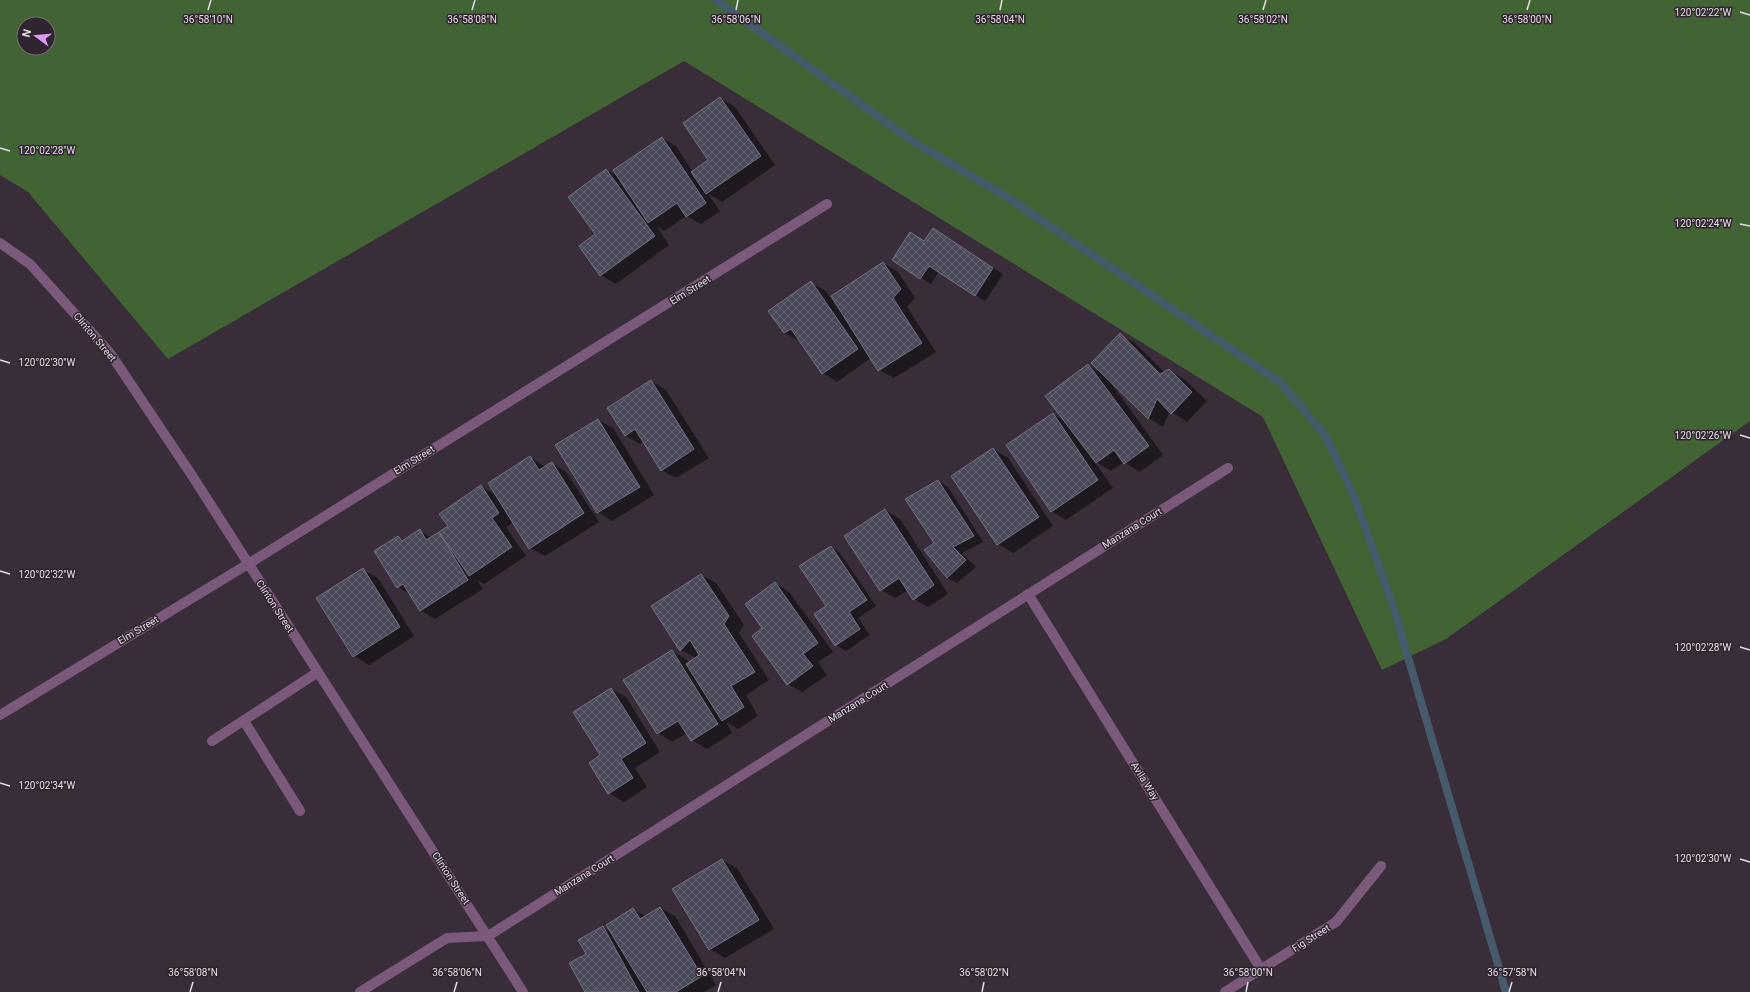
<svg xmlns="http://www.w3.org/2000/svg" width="1750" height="992" font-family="Roboto,sans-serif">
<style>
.green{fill:#426434;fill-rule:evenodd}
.shadow{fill:#0007}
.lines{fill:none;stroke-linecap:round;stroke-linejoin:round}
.stream{stroke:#455a6a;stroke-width:8}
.building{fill:url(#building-cross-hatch);stroke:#707183}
.minor{stroke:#7a597a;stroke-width:10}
.ticks{fill:none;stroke:#e3dbe4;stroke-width:1.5}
.labels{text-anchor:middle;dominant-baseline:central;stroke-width:3;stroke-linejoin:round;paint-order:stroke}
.street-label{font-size:10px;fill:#e3dbe4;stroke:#2f2430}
.ticks-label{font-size:10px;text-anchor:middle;fill:#e3dbe4;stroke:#2f2430;stroke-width:3;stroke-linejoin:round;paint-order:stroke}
</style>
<defs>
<pattern id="building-cross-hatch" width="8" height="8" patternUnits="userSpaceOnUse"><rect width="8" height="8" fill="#49495a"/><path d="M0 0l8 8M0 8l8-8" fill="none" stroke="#636372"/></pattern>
</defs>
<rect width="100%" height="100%" fill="#392d3a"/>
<path class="green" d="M0,0h1750v421l-304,218 -64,31 -119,-253 -579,-356 -516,298 -140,-167 -28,-17zM24,24h24v24h-24z"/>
<g class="shadow">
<polygon points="720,98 735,107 775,165 722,202 708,194 720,211 701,224 686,216 664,231 656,226 669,245 616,284 601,275 596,235 606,170 619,177 662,138 676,146 693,172 710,160"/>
<polygon points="943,235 1003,274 985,301 939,271 931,284 893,260 925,242"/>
<polygon points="883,263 898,272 915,298 907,307 936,352 894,378 879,370 871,358 837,382 823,373 800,341 784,333 811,283 826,291 840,312"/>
<polygon points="1120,335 1135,343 1165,373 1169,371 1184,379 1207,401 1187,422 1170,411 1163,427 1149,418 1106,376 1163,455 1140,472 1124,462 1111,471 1094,461 1113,488 1066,520 1051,511 1053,414 1066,422 1088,365 1103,374"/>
<polygon points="651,381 666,390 709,458 676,478 661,470 644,441 640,444 625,435"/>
<polygon points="598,420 613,428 654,495 612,521 598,512"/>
<polygon points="993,449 1008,458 1053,526 1013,553 998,544"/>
<polygon points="530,457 546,467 552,463 566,472 599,522 545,556 530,548 514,522 506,527 526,556 484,584 477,580 483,589 435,619 420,610 411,595 398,587 398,537 404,540 420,531 432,538 440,533 449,527 481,486 497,496"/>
<polygon points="938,481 948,487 983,542 962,553 976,567 957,583 947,578 935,543"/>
<polygon points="885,510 900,519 948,594 928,607 914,599 908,590 895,598 881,590"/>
<polygon points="831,547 840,553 876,606 858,618 870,635 846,651 836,645 827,607"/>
<polygon points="363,570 378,578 414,636 369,665 354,656"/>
<polygon points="701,575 716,583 744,625 739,633 769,680 746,695 758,716 738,729 726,722 732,733 707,749 692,740 687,733 672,742 658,733 672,651 687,660 689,663 696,658 681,650 653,607"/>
<polygon points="775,583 789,592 833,652 818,662 827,675 802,692 788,684 764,629"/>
<polygon points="611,689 626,697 660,752 635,768 647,787 624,802 609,793 602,756"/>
<polygon points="722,860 737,868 774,929 725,958 710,949 674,889"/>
<polygon points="660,908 675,916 716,985 704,992 586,992 587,954 603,927 612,933 633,910 645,916"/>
</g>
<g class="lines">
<polyline class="stream" points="716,0 911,140 1007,197 1280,382 1325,435 1354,496 1393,606 1506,992"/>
</g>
<g class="building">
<polygon points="720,97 761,156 706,194 691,172 708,160 683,123"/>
<polygon points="662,137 706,203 686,217 677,203 648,223 613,170"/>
<polygon points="606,169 655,236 600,276 579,246 595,234 568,197"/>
<polygon points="933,228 993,268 975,296 929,266 920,279 892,260 910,232 924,241"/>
<polygon points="883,262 901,289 893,298 922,343 878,371 831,296"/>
<polygon points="811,281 858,349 822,374 791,329 784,333 768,311"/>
<polygon points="1120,333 1160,374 1169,369 1192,392 1171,414 1157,399 1148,419 1091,363"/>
<polygon points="1088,364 1149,446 1124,464 1114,450 1096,463 1045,396"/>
<polygon points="651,380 694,449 661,471 635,429 625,436 607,408"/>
<polygon points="1053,413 1098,480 1051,512 1006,445"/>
<polygon points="598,419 640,487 597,513 555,445"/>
<polygon points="993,448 1039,517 997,545 951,476"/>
<polygon points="530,456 539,470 552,462 584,513 529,549 488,483"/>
<polygon points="938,480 974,536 953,547 966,560 947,578 924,550 934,543 905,499"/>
<polygon points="481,485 499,513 492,518 512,547 469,576 439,532 448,526 439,514"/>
<polygon points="885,509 934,585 913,600 899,578 880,591 844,536"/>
<polygon points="420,529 426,540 439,532 468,580 420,611 403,584 397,588 374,551 398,536 402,541"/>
<polygon points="831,546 867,600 849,612 860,629 835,646 814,614 826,606 799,566"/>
<polygon points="363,568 400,627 353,657 316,598"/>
<polygon points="701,574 729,616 724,624 755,672 731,686 744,707 722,721 686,664 699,655 690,640 680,651 651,606"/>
<polygon points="775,582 818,643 803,654 813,666 787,685 752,636 762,628 745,604"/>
<polygon points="672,650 718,724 691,741 678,721 657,734 623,680"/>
<polygon points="611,688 646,743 621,759 633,778 608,794 589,763 600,755 573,712"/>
<polygon points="722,859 759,920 709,950 672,889"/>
<polygon points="660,907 702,976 676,992 647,992 606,925 633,908 640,919"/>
<polygon points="603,926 639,992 585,992 569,963 586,954 578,940"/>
</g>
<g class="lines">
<g class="minor">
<polyline points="0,243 30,264 110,353 191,474 523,992"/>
<polyline points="1028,594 1261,969"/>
<polyline points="0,715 248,564 827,204"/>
<polyline points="244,721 300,811"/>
<polyline points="212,741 318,672"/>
<polyline points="360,992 447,938 488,936 1228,468"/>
<polyline points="1225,992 1336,922 1381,866"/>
</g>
</g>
<path class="ticks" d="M208,10l3,-10M472,10l3,-10M736,10l2,-10M1000,10l2,-10M1263,10l3,-10M1527,10l3,-10M1740,12l10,3M0,148l10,3M1740,224l10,2M0,360l10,3M1740,435l10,3M0,571l10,3M1740,647l10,3M0,783l10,3M1740,859l10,3M190,992l3,-10M454,992l3,-10M718,992l3,-10M982,992l2,-10M1246,992l2,-10M1509,992l3,-10"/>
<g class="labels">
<g class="street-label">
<text transform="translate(690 290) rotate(-32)">Elm Street</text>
<text transform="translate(95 337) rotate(50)">Clinton Street</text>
<text transform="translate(414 460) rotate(-32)">Elm Street</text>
<text transform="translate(1132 528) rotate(-32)">Manzana Court</text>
<text transform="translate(275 606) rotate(57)">Clinton Street</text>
<text transform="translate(138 630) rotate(-31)">Elm Street</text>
<text transform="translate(858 702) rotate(-32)">Manzana Court</text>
<text transform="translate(1145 781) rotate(58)">Avila Way</text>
<text transform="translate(584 875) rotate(-32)">Manzana Court</text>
<text transform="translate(451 878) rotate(57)">Clinton Street</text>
<text transform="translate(1311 938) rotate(-32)">Fig Street</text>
</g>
</g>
<g class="ticks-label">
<text x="1703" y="16">120°02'22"W</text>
<text x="208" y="23">36°58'10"N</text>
<text x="472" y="23">36°58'08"N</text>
<text x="736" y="23">36°58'06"N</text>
<text x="1000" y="23">36°58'04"N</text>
<text x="1263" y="23">36°58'02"N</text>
<text x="1527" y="23">36°58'00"N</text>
<text x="47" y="154">120°02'28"W</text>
<text x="1703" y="227">120°02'24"W</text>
<text x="47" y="366">120°02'30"W</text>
<text x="1703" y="439">120°02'26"W</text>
<text x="47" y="578">120°02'32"W</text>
<text x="1703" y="651">120°02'28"W</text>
<text x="47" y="789">120°02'34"W</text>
<text x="1703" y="862">120°02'30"W</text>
<text x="193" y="976">36°58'08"N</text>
<text x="457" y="976">36°58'06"N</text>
<text x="721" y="976">36°58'04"N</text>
<text x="984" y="976">36°58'02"N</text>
<text x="1248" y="976">36°58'00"N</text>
<text x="1512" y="976">36°57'58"N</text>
</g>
<g transform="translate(36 36) rotate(286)"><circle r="19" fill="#2f2430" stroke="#776d78"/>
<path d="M0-3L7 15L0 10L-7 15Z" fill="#db99f5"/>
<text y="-6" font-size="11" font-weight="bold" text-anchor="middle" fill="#e3dbe4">N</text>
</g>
</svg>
